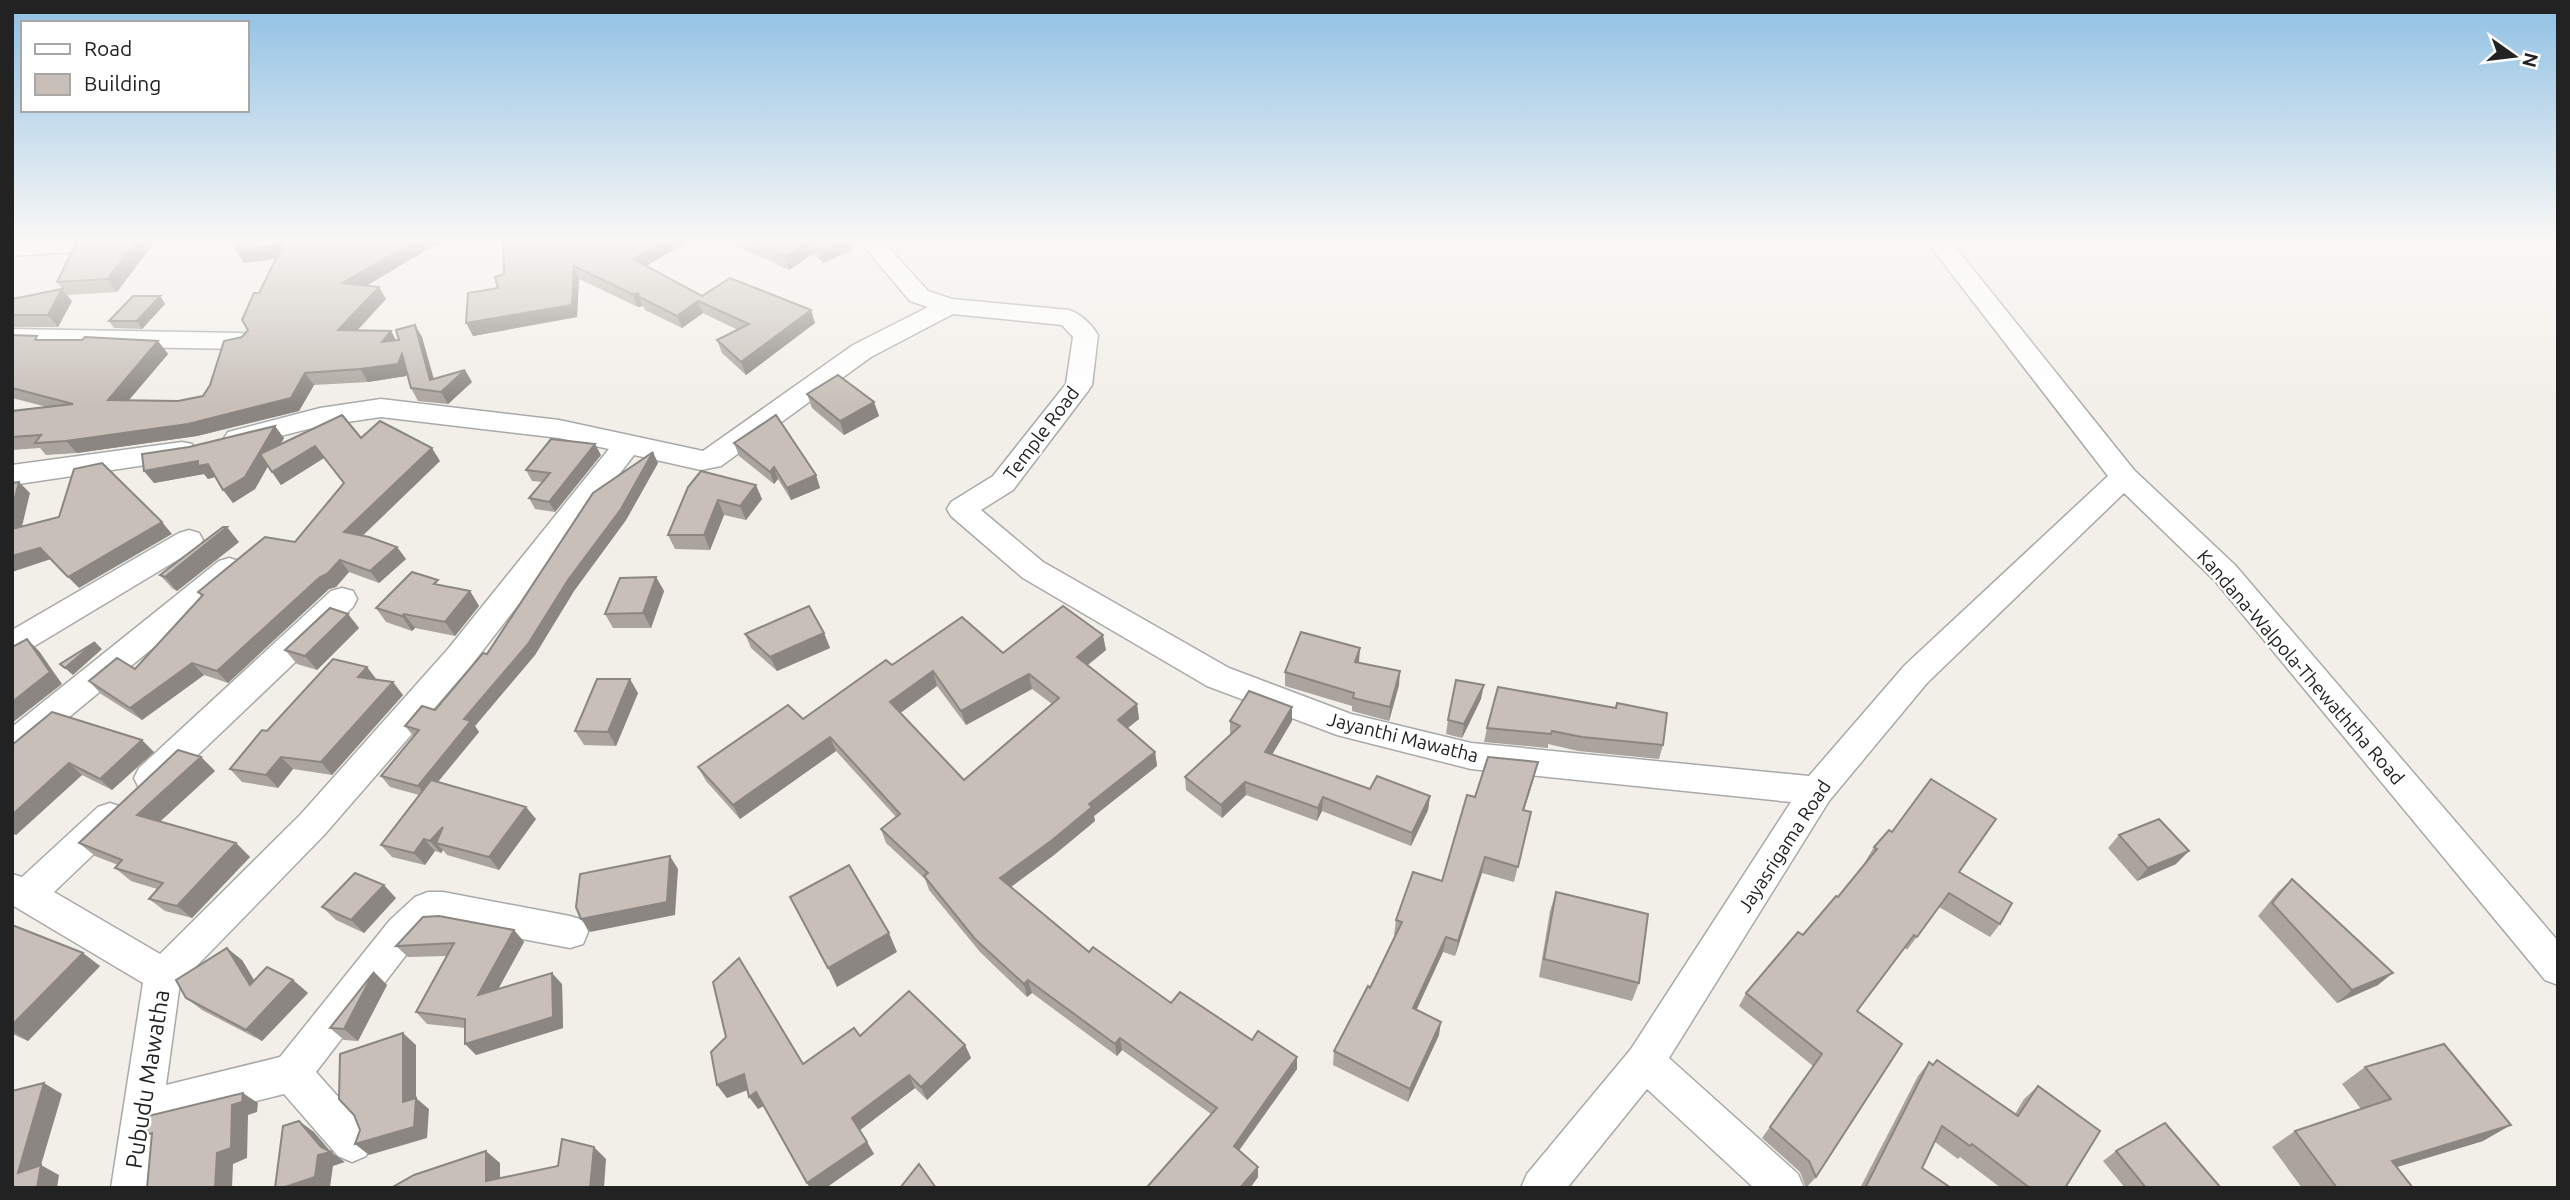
<svg xmlns="http://www.w3.org/2000/svg" width="2570" height="1200" font-family="Ubuntu,sans-serif">
<style>
.lines{fill:none;stroke-linecap:round;stroke-linejoin:round}
.minor-casing{stroke:#a9a9a9;stroke-width:3}
.minor{fill:#fff;fill-rule:evenodd}
.wall{fill:#aba49e;fill-rule:evenodd}
.shaded-wall{fill:#8b8681}
.building{fill:#c7bfb8;stroke:#8b8681;stroke-width:2;fill-rule:evenodd}
.labels{text-anchor:middle;dominant-baseline:central;stroke-width:5;stroke-linejoin:round;paint-order:stroke}
.street-label{font-size:19px;fill:#222;stroke:#fff}
.near-street-label{font-size:23px;fill:#222;stroke:#fff}
</style>
<rect width="100%" height="100%" fill="#f2efe9"/>
<g class="lines">
<defs>
<g id="minor">
<polygon points="77,238 124,238 127,242 123,247 115,249 12,256 12,242"/>
<path d="M857,238h23l48,53 24,8 117,11c12,4 22,14 29,25l-6,50 -4,6 -75,99 -32,20 62,52 186,106 122,46 120,29 338,33 96,-111 203,-189 -184,-238h24l186,232 101,95 323,376v44l-13,-5 -330,-399 -91,-88 -197,190 -98,118 -160,257 129,116 6,14h-50l-107,-99 -80,99h-46l6,-14 104,-125 160,-247 -320,-33 -134,-34 -130,-49 -184,-108 -72,-62 -4,-7 4,-7 42,-26 73,-92 7,-47 -11,-12 -109,-11 -82,43 -150,109 -20,4 -67,-15 -164,212 -145,167 -145,149 -14,102 114,-28 110,-137 25,-23 13,-5h15l127,24 13,4 5,12 -5,12 -13,4 -127,-24h-7l-20,18 -100,130 50,56 6,14 -6,14 -14,6 -14,-6 -54,-62 -124,31 -9,63h-40l32,-205 -131,-78v-31l10,3 76,-70 12,-4 12,4 5,10 -5,10 -68,65 106,62 141,-140 147,-165 161,-200 -50,-11 -178,-21 -61,9 -83,21 -9,-3 -4,-6 4,-6 92,-24 61,-9 178,21 144,31 150,-106 75,-38 -18,-6z"/>
<polygon points="12,329 241,333 250,335 254,341 250,347 241,349 12,345"/>
<polygon points="182,442 192,444 196,451 192,458 12,485 12,465"/>
<polygon points="189,530 199,533 203,540 199,547 23,653 12,657 12,630 179,533"/>
<polygon points="229,558 239,561 244,569 239,577 23,755 12,759 12,727 219,561"/>
<polygon points="342,588 353,591 357,599 353,607 163,788 151,792 139,788 134,778 139,768 331,591"/>
</g>
</defs>
<use href="#minor" class="minor-casing"/>
<use href="#minor" class="minor"/>
</g>
<g class="wall">
<polygon points="124,238 148,238 153,244 117,292 67,295 57,282"/>
<polygon points="484,238 693,238 646,266 702,296 815,323 746,375 722,353 717,340 738,330 703,313 682,328 645,310 643,306 638,307 579,279 577,317 473,336 504,274 503,240 487,244"/>
<polygon points="720,238 849,238 853,250 823,263 813,254 789,270"/>
<polygon points="430,248 366,286 386,299 357,331 391,331 396,341 399,340 415,325 422,337 434,379 472,382 448,404 418,401 411,388 407,373 406,376 368,382 314,385 299,411 197,436 77,453 46,455 40,448 12,450 12,411 47,407 12,398 12,335 40,340 158,341 168,354 128,401 178,401 203,396 248,330 259,293 276,259 244,263 236,250"/>
<polygon points="160,296 165,304 142,329 114,328 109,321"/>
<polygon points="12,299 72,301 58,327 12,327"/>
<polygon points="807,394 874,402 879,416 844,435 812,408"/>
<polygon points="284,438 280,445 361,438 440,461 362,536 397,547 406,559 379,583 349,572 336,587 329,589 228,683 204,675 142,720 101,694 89,681 135,669 201,596 198,592 295,542 344,484 324,458 281,485 268,466 255,489 233,503 215,477 208,479 204,474 154,483 144,471"/>
<polygon points="734,443 816,475 820,488 791,500 778,479 774,484 739,456"/>
<polygon points="601,455 555,512 535,509 529,498 542,482 532,481 526,470"/>
<polygon points="658,463 626,520 574,591 535,655 475,726 479,732 438,782 536,819 499,870 447,855 443,850 441,853 435,851 425,865 392,857 381,845 419,795 390,787 381,776 414,737 405,726 435,710 487,654"/>
<polygon points="688,487 762,499 746,520 724,515 710,550 675,549 668,535"/>
<polygon points="239,542 177,591 173,589 160,575"/>
<polygon points="656,577 664,591 651,628 613,628 605,614"/>
<polygon points="442,586 470,591 479,606 455,636 415,628 412,631 386,622 376,608"/>
<polygon points="348,614 359,628 317,670 297,664 285,650"/>
<polygon points="824,633 830,648 777,671 751,648 745,634"/>
<path d="M1106,650l-18,15 49,39 2,15 -11,9 27,24 2,14 -63,50 1,5 -41,34 -43,32 78,65 82,51 81,37 45,29 -58,82 19,26 -8,11h-102v-2l63,-72 -89,-64 -5,6 -85,-63 -5,4 -47,-45 -51,-62 -4,-11 -39,-36 -5,-14 15,-12 -60,-66 -96,68 -34,-38 -8,-14 105,-48 89,-54 111,-12zM937,686l29,39 66,-36 20,15 -88,76 -64,-67z"/>
<polygon points="1359,663 1399,685 1389,721 1352,711 1352,706 1285,686 1285,672"/>
<polygon points="377,680 403,695 332,775 293,769 278,788 242,782 230,769 267,731"/>
<polygon points="638,693 616,746 584,745 575,731"/>
<polygon points="1481,699 1462,738 1446,734 1448,720"/>
<polygon points="1617,703 1663,745 1659,759 1578,751 1548,744 1548,748 1484,742 1487,728 1615,708"/>
<polygon points="1292,707 1292,721 1272,754 1370,789 1430,796 1428,810 1411,846 1322,811 1317,821 1246,795 1222,818 1186,790 1185,777 1230,735 1230,721"/>
<polygon points="12,745 154,752 112,790 82,775 16,835 12,833"/>
<polygon points="201,757 215,771 159,822 236,843 250,857 192,918 165,911 149,899 157,889 131,881 115,868 118,865 95,856 79,843"/>
<polygon points="1538,762 1524,810 1531,812 1514,882 1482,873 1455,956 1443,952 1416,1010 1439,1035 1408,1102 1333,1065 1334,1051 1370,988 1396,935 1394,935 1396,920 1442,881 1475,797"/>
<polygon points="2119,835 2176,864 2137,881 2108,848"/>
<polygon points="1874,847 1959,872 2000,924 1990,937 1939,907 1907,950 1905,948 1857,1011 1816,1177 1806,1188 1800,1172 1762,1138 1813,1066 1739,1006 1746,993 1838,897 1866,862 1865,862"/>
<polygon points="2292,879 2378,985 2337,1003 2258,916 2278,892"/>
<polygon points="1556,892 1639,983 1632,1001 1539,977 1550,911"/>
<polygon points="396,898 364,933 336,920 322,907"/>
<polygon points="12,925 100,966 28,1041 12,1034"/>
<polygon points="514,930 524,942 498,989 562,984 563,1028 476,1055 465,1028 427,1024 416,1012 447,956 408,957 396,946"/>
<polygon points="242,960 254,980 293,980 308,993 262,1041 202,1010 186,998"/>
<polygon points="374,972 387,985 358,1041 344,1040 330,1028"/>
<polygon points="860,1036 965,1045 971,1058 927,1100 915,1088 860,1130 874,1154 764,1106 758,1109 748,1090 727,1098 717,1085 803,1064"/>
<polygon points="1937,1060 2015,1114 2024,1099 2038,1086 2065,1188 2001,1188 1960,1157 1958,1159 1935,1142 1922,1168 1951,1188 1860,1188 1918,1076 1929,1062 1933,1065"/>
<polygon points="2365,1067 2483,1141 2397,1167 2413,1188 2302,1188 2272,1147 2295,1131 2361,1109 2342,1084"/>
<polygon points="2116,1151 2221,1188 2125,1188 2103,1161"/>
</g>
<g class="shaded-wall">
<polygon points="139,238 148,238 153,244 117,292 107,279"/>
<polygon points="183,238 195,238 185,240"/>
<polygon points="421,238 455,238 430,248 349,296 342,283"/>
<polygon points="484,238 508,238 487,244"/>
<polygon points="668,238 693,238 638,271 633,259"/>
<polygon points="849,238 853,250 823,263 820,251"/>
<polygon points="809,242 813,254 789,270 785,257"/>
<polygon points="283,245 290,257 244,263 236,250"/>
<polygon points="574,266 579,279 577,317 473,336 466,323"/>
<polygon points="379,287 386,299 346,342 338,330"/>
<polygon points="62,289 72,301 58,327 48,315"/>
<polygon points="638,293 643,306 638,307 632,294"/>
<polygon points="160,296 165,304 142,329 137,321"/>
<polygon points="698,301 703,313 682,328 677,316"/>
<polygon points="811,310 815,323 746,375 741,362"/>
<polygon points="415,325 422,337 437,392 430,380"/>
<polygon points="391,331 398,344 382,342"/>
<polygon points="158,341 168,354 118,413 108,400"/>
<polygon points="402,354 409,366 406,376 368,382 360,369"/>
<polygon points="465,370 472,382 448,404 441,392"/>
<polygon points="305,373 314,385 299,411 197,436 77,453 66,441"/>
<polygon points="874,402 879,416 844,435 840,421"/>
<polygon points="275,426 284,438 255,489 233,503 223,490"/>
<polygon points="595,444 601,455 555,512 549,502"/>
<polygon points="315,446 324,458 281,485 272,472"/>
<polygon points="432,448 440,461 353,545 344,532"/>
<polygon points="653,452 658,463 626,520 574,591 535,655 475,726 479,732 426,796 418,786 464,719 568,580"/>
<polygon points="198,461 208,464 218,476 208,479 204,474 154,483 144,471"/>
<polygon points="774,467 778,479 774,484 770,472"/>
<polygon points="816,475 820,488 791,500 787,488"/>
<polygon points="19,482 30,493 18,543 12,537 12,509"/>
<polygon points="756,485 762,499 746,520 740,506"/>
<polygon points="718,500 724,515 710,550 704,535"/>
<polygon points="162,522 172,534 79,588 68,577"/>
<polygon points="227,527 239,542 177,591 165,577"/>
<polygon points="397,547 406,559 379,583 370,571"/>
<polygon points="40,548 51,559 12,572 12,556"/>
<polygon points="340,560 349,572 336,587 329,589 228,683 217,671 320,577"/>
<polygon points="656,577 664,591 651,628 643,613"/>
<polygon points="470,591 479,606 455,636 445,622"/>
<polygon points="348,614 359,628 317,670 305,656"/>
<polygon points="404,614 415,628 412,631 402,616"/>
<polygon points="824,633 830,648 777,671 770,657"/>
<polygon points="1103,635 1106,650 1080,671 1077,657"/>
<polygon points="27,639 39,651 62,684 12,723 12,702"/>
<polygon points="95,642 102,649 73,675 65,668"/>
<polygon points="1360,648 1359,662 1354,676 1355,662"/>
<polygon points="192,663 204,675 142,720 130,708"/>
<polygon points="367,667 377,680 358,677"/>
<polygon points="933,671 937,686 895,717 890,702"/>
<polygon points="1400,671 1399,685 1389,721 1390,707"/>
<polygon points="1029,674 1032,689 966,725 961,711"/>
<polygon points="630,679 638,693 616,746 608,732"/>
<polygon points="393,682 403,695 332,775 321,762"/>
<polygon points="1484,685 1481,699 1462,738 1464,724"/>
<polygon points="1137,704 1139,719 1120,734 1118,720"/>
<polygon points="1292,707 1292,721 1266,765 1265,752"/>
<polygon points="830,737 836,751 740,819 733,805"/>
<polygon points="142,740 154,752 112,790 100,779"/>
<polygon points="1155,752 1157,766 1094,816 1095,821 1054,855 1004,892 1000,878 1089,804"/>
<polygon points="201,757 215,771 152,829 137,815"/>
<polygon points="281,757 293,769 278,788 266,775"/>
<polygon points="1538,762 1534,778 1519,826 1523,810"/>
<polygon points="69,763 82,775 16,835 12,832 12,815"/>
<polygon points="1245,782 1246,795 1222,818 1221,805"/>
<polygon points="1430,796 1428,810 1411,846 1412,833"/>
<polygon points="1323,797 1322,811 1317,821 1318,808"/>
<polygon points="526,807 536,819 499,870 489,857"/>
<polygon points="443,827 436,843 443,850 441,853 430,841"/>
<polygon points="424,839 435,851 425,865 414,853"/>
<polygon points="236,843 250,857 192,918 177,906"/>
<polygon points="2189,851 2176,864 2137,881 2148,868"/>
<polygon points="670,856 678,869 675,915 590,932 581,919"/>
<polygon points="1485,857 1482,873 1455,956 1458,941"/>
<polygon points="384,885 396,898 364,933 351,920"/>
<polygon points="514,930 524,942 489,1006 478,995"/>
<polygon points="889,933 897,952 837,987 828,968"/>
<polygon points="1446,937 1443,952 1411,1022 1413,1008"/>
<polygon points="227,948 242,960 264,997 250,985"/>
<polygon points="83,953 100,966 28,1041 12,1031 12,1025"/>
<polygon points="374,972 387,985 358,1041 344,1029"/>
<polygon points="552,973 562,984 563,1028 476,1055 465,1044"/>
<polygon points="2393,973 2378,985 2337,1003 2352,990"/>
<polygon points="293,980 308,993 262,1041 246,1030"/>
<polygon points="1028,980 1032,993 1027,997 1024,984"/>
<polygon points="1441,1022 1439,1035 1408,1102 1410,1089"/>
<polygon points="403,1033 416,1045 416,1098 429,1109 427,1138 369,1155 355,1144 403,1102"/>
<polygon points="1120,1038 1122,1050 1117,1056 1115,1044"/>
<polygon points="965,1045 971,1058 927,1100 921,1087"/>
<polygon points="1297,1057 1297,1069 1234,1157 1234,1146"/>
<polygon points="744,1074 754,1087 727,1098 717,1085"/>
<polygon points="909,1075 915,1088 860,1130 852,1118"/>
<polygon points="44,1083 62,1094 41,1165 59,1175 57,1188 37,1188 18,1173"/>
<polygon points="756,1092 765,1105 758,1109 749,1097"/>
<polygon points="243,1093 258,1103 257,1112 248,1115 247,1158 233,1164 232,1188 215,1188 217,1153 232,1105"/>
<polygon points="299,1121 314,1132 331,1152 345,1162 333,1166 330,1187 282,1188 321,1147"/>
<polygon points="2511,1125 2483,1141 2367,1176 2392,1161"/>
<polygon points="867,1142 874,1154 826,1188 810,1188 807,1183"/>
<polygon points="594,1147 606,1159 604,1188 590,1188"/>
<polygon points="486,1151 500,1163 500,1188 486,1181"/>
<polygon points="1258,1167 1258,1177 1250,1188 1240,1188"/>
</g>
<g class="building">
<polygon points="124,238 139,238 107,279 57,282 77,241"/>
<polygon points="242,238 421,238 342,283 379,287 338,330 391,331 382,342 399,340 396,330 415,325 430,380 465,370 441,392 411,388 402,354 398,364 360,369 305,373 291,398 188,424 66,441 35,443 41,435 12,437 12,411 73,404 12,388 12,335 37,336 35,340 82,340 85,337 158,341 108,400 178,401 203,396 210,385 224,341 242,337 248,330 242,320 254,293 259,293 283,245 236,250"/>
<polygon points="503,238 668,238 633,259 702,296 730,278 811,310 741,362 717,340 749,324 698,301 677,316 639,297 638,293 632,294 574,266 572,305 466,323 468,293 498,288 495,277 504,274"/>
<polygon points="743,238 849,238 820,251 809,242 785,257"/>
<polygon points="62,289 48,315 12,315 12,299"/>
<polygon points="133,296 160,296 137,321 109,321"/>
<polygon points="838,375 874,402 840,421 807,394"/>
<polygon points="342,415 361,438 380,421 432,448 344,532 369,537 397,547 370,571 340,560 327,574 320,577 217,671 192,663 130,708 89,681 117,658 135,669 203,595 198,592 265,537 295,542 344,483 315,446 272,472 260,454"/>
<polygon points="776,415 816,475 787,488 774,467 770,472 734,443"/>
<polygon points="275,426 245,477 223,490 208,464 198,466 198,461 144,471 142,454 189,447"/>
<polygon points="551,439 595,444 549,502 529,498 550,473 526,470"/>
<polygon points="653,452 621,509 568,580 528,644 464,719 471,721 418,786 381,776 419,730 405,726 422,706 435,710 483,653 487,654 593,493"/>
<polygon points="102,463 162,522 68,577 40,548 12,556 12,529 59,517 74,469"/>
<polygon points="701,471 756,485 740,506 718,500 704,535 668,535 688,487"/>
<polygon points="19,482 12,509 12,483"/>
<polygon points="223,527 227,527 165,577 160,575"/>
<polygon points="412,572 438,580 434,584 470,591 445,622 404,614 402,616 376,608"/>
<polygon points="656,577 643,613 605,614 620,578"/>
<polygon points="809,606 824,633 770,657 745,634"/>
<path d="M1063,606l40,29 -26,22 60,47 -19,16 37,32 -66,52 3,3 -41,34 -51,37 89,74 4,-5 78,56 9,-11 72,48 6,-9 39,26 -63,89 24,21 -18,21h-91l-1,-2 69,-78 -97,-70 -5,6 -87,-64 -4,4 -49,-45 -51,-63 4,-3 -47,-44 19,-15 -70,-77 -97,68 -35,-38 90,-62 15,14 83,-59 6,5 70,-48 41,36zM933,671l28,40 68,-37 30,24 -95,82 -74,-78z"/>
<polygon points="330,608 348,614 305,656 285,650"/>
<polygon points="1301,632 1360,648 1355,662 1400,671 1390,707 1353,698 1354,693 1285,672"/>
<polygon points="27,639 50,672 12,702 12,647"/>
<polygon points="95,642 65,668 60,664"/>
<polygon points="333,659 367,667 358,677 393,682 321,762 281,757 266,775 230,769 262,730 267,731"/>
<polygon points="597,679 630,679 608,732 575,731"/>
<polygon points="1456,680 1484,685 1464,724 1448,720"/>
<polygon points="1498,687 1616,708 1617,703 1667,713 1663,745 1582,737 1552,731 1551,734 1487,728"/>
<polygon points="1249,691 1292,707 1265,752 1370,789 1377,776 1430,796 1412,833 1323,797 1318,808 1245,782 1221,805 1185,777 1240,726 1230,721"/>
<polygon points="52,712 142,740 100,779 69,763 12,815 12,745"/>
<polygon points="178,750 201,757 137,815 236,843 177,906 149,899 163,883 115,868 122,860 79,843"/>
<polygon points="1488,757 1538,762 1523,810 1531,812 1518,867 1485,857 1458,941 1446,937 1413,1008 1441,1022 1410,1089 1334,1051 1368,986 1370,988 1402,922 1396,920 1413,872 1442,881 1467,795 1475,797"/>
<polygon points="1931,779 1996,819 1959,872 2012,903 2000,924 1949,893 1917,937 1914,935 1857,1011 1902,1044 1816,1177 1809,1161 1770,1127 1822,1054 1746,993 1798,932 1803,935 1836,896 1838,897 1877,849 1874,847 1889,830 1892,832"/>
<polygon points="431,780 526,807 489,857 436,843 443,827 430,841 424,839 414,853 381,845"/>
<polygon points="2159,819 2189,851 2148,868 2119,835"/>
<polygon points="670,856 667,902 581,919 576,907 580,874"/>
<polygon points="849,865 889,933 828,968 790,897"/>
<polygon points="355,873 384,885 351,920 322,907"/>
<polygon points="2292,879 2393,973 2352,990 2272,903"/>
<polygon points="1556,892 1648,914 1639,983 1544,959"/>
<polygon points="439,916 514,930 478,995 552,973 553,1017 465,1044 465,1019 416,1012 454,943 396,946 423,917"/>
<polygon points="12,925 83,953 12,1025"/>
<polygon points="227,948 250,985 267,967 293,980 246,1030 186,998 176,980"/>
<polygon points="739,958 803,1064 854,1028 860,1036 909,991 965,1045 921,1087 909,1075 852,1118 867,1142 807,1183 756,1092 749,1097 744,1074 717,1085 711,1052 726,1037 713,982"/>
<polygon points="374,972 344,1029 330,1028"/>
<polygon points="403,1033 403,1102 416,1098 414,1127 355,1144 360,1130 354,1115 339,1099 340,1054"/>
<polygon points="2444,1044 2511,1125 2392,1161 2413,1188 2337,1188 2295,1131 2391,1099 2365,1067"/>
<polygon points="1937,1060 2018,1116 2038,1086 2100,1131 2065,1188 2030,1188 1972,1144 1970,1146 1942,1126 1922,1168 1951,1188 1865,1188 1929,1062 1933,1065"/>
<polygon points="44,1083 18,1173 41,1165 37,1188 12,1188 12,1091"/>
<polygon points="243,1093 242,1102 232,1105 231,1148 217,1153 215,1188 147,1188 152,1133 145,1135 148,1116"/>
<polygon points="299,1121 321,1147 331,1152 318,1155 315,1177 282,1188 275,1188 283,1126"/>
<polygon points="2165,1123 2221,1188 2146,1188 2116,1151"/>
<polygon points="562,1139 594,1147 590,1188 391,1188 414,1175 486,1151 486,1181 558,1166"/>
<polygon points="919,1164 936,1188 900,1188"/>
</g>
<linearGradient id="sky" x2="0" y2="1"><stop stop-color="#8fc0e4"/><stop offset="0.59" stop-color="#f9f8f5"/><stop offset="1" stop-color="#f9f8f5" stop-opacity="0"/></linearGradient>
<rect width="2570" height="406" fill="url(#sky)"/>
<g class="labels">
<g class="street-label">
<text transform="translate(1041 433) rotate(-53)">Temple Road</text>
<text transform="translate(2301 667) rotate(49)">Kandana-Walpola-Thewaththa Road</text>
<text transform="translate(1403 737) rotate(14)">Jayanthi Mawatha</text>
<text transform="translate(1784 846) rotate(-57)">Jayasrigama Road</text>
</g>
<g class="near-street-label">
<text transform="translate(147 1079) rotate(-81)">Pubudu Mawatha</text>
</g>
</g>
<rect width="2570" height="1200" fill="none" stroke="#222222" stroke-width="28"/>
<rect x="21" y="21" width="228" height="91" fill="#ffffff" stroke="#a7a7a7" stroke-width="2"/>
<rect x="35" y="44" width="35" height="10" fill="#ffffff" stroke="#a7a7a7" stroke-width="2"/>
<text x="84" y="56" font-size="21" fill="#222222">Road</text>
<rect x="35" y="74" width="35" height="21" fill="#c7bfb8" stroke="#a7a7a7" stroke-width="2"/>
<text x="84" y="91" font-size="21" fill="#222222">Building</text>
<g transform="translate(2514 56) rotate(104)" stroke="#ffffff" stroke-width="5" paint-order="stroke">
<path d="M0-5L12 26L0 18L-12 26Z" fill="#222222"/>
<text y="-10" font-size="19" font-weight="bold" text-anchor="middle" fill="#222222">N</text>
</g>
</svg>
